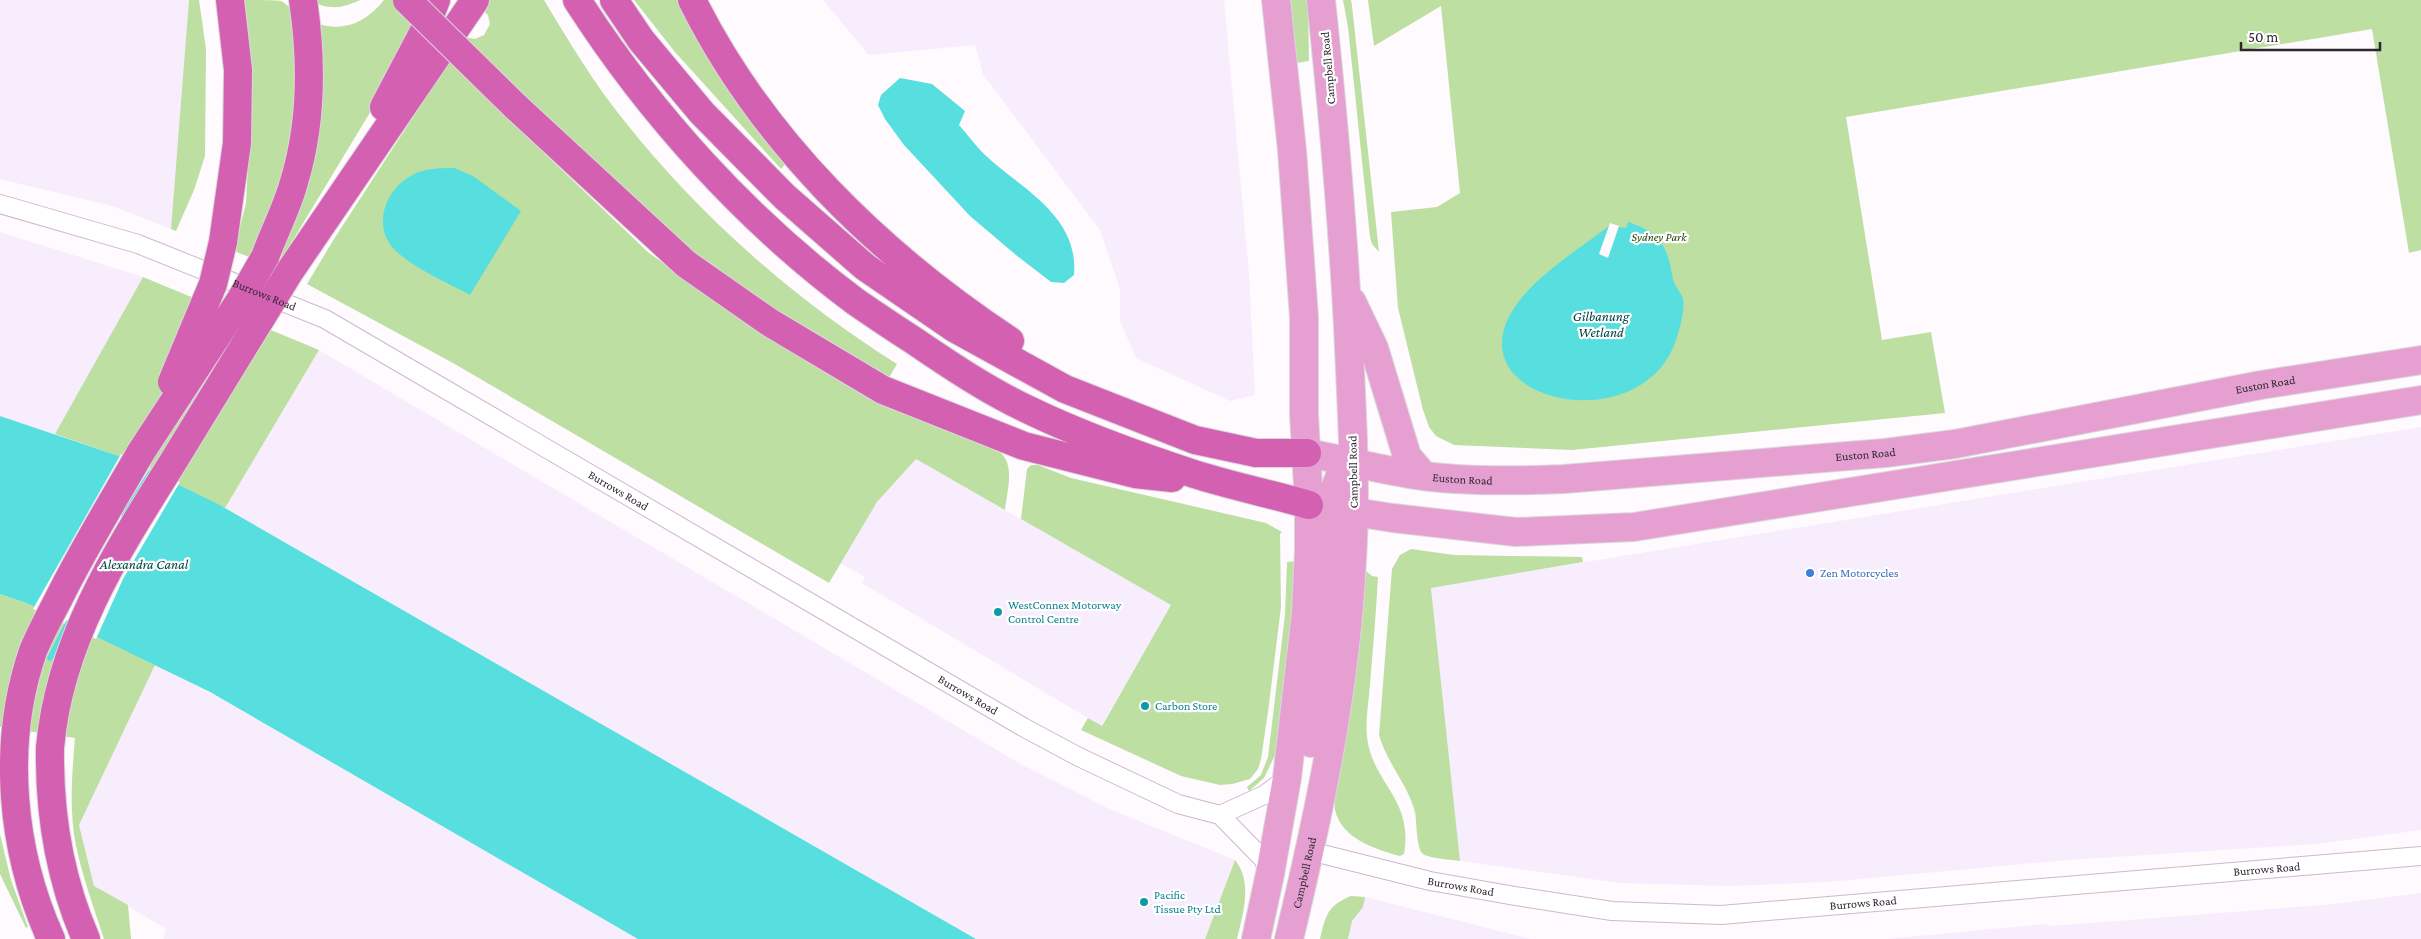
<svg xmlns="http://www.w3.org/2000/svg" width="2421" height="939" font-family="'Crimson Pro',serif">
<style>
.industrial{fill:#f7edfd}
.green{fill:#bddfa2}
.water{fill:#57dede}
.pier{fill:#fefafe}
.lines{fill:none;stroke-linecap:round;stroke-linejoin:round}
.stream{stroke:#57dede;stroke-width:5.5}
.street-casing{stroke:#cdb8ce;stroke-width:20}
.primary-casing{stroke:#dad8da;stroke-width:30}
.highway-casing{stroke:#dad8da;stroke-width:30}
.street{stroke:#fff;stroke-width:18}
.primary{stroke:#e5a0d1;stroke-width:28}
.highway{stroke:#d460b2;stroke-width:28}
.highway-bridge-casing{stroke:#dad8da;stroke-width:30;stroke-linecap:butt}
.highway-bridge{stroke:#d460b2;stroke-width:28}
.shop-dot{fill:#3f7fe0;stroke:#fff;stroke-width:2}
.culture-dot{fill:#0f9aa8;stroke:#fff;stroke-width:2}
.labels{text-anchor:middle;dominant-baseline:central;stroke-width:4.5;stroke-linejoin:round;paint-order:stroke}
.street-label{font-size:12px;fill:#2f2730;stroke:#fff}
.park-label{font-size:12px;font-style:italic;fill:#233d03;stroke:#fff}
.shop-label{font-size:12px;fill:#366cbe;stroke:#fff;text-anchor:start}
.culture-label{font-size:12px;fill:#0d838f;stroke:#fff;text-anchor:start}
.water-label{font-size:14px;font-style:italic;fill:#004242;stroke:#fff}
</style>
<rect width="100%" height="100%" fill="#fefafe"/>
<g class="industrial">
<polygon points="0,0 189,0 171,229 112,206 0,179"/>
<polygon points="823,0 1224,0 1249,274 1255,395 1230,401 1136,358 1120,321 1120,289 1100,230 983,74 975,45 869,55"/>
<polygon points="0,232 143,277 55,434 0,416"/>
<polygon points="319,350 1019,763 1105,807 1235,860 1205,939 976,939 225,508"/>
<polygon points="2421,427 2421,830 2317,844 2068,860 1827,882 1731,886 1621,883 1460,861 1431,587"/>
<polygon points="916,459 1171,605 1101,726 862,583 865,577 841,563 877,502"/>
<polygon points="155,665 220,698 638,939 163,939 166,929 94,886 79,825"/>
<polygon points="2421,893 2421,939 1887,939 2044,924 2052,926 2335,904"/>
<polygon points="1365,897 1531,939 1348,939 1352,920 1363,907"/>
</g>
<g class="green">
<polygon points="189,0 199,0 206,49 205,156 194,190 176,231 171,229"/>
<path d="M239,0c8,0 37,0 42,1 6,3 12,10 18,14 33,20 62,14 85,-15h24l5,28 -33,68 -98,162 -4,-2 18,-145 -14,78 -30,69 -18,-7 12,-48 5,-95z"/>
<path d="M309,0h51c-19,9 -32,10 -51,0z"/>
<path d="M470,0h74c25,42 51,85 82,123 75,94 169,177 271,241l-10,17 -154,-92 -213,-194 -17,19 146,139 123,87 87,52 142,61c14,14 6,38 4,57l-89,-51 -39,43 -48,81 -376,-220 -146,-79 27,-45 131,-202 10,2 9,-4 6,-11 -2,-9z"/>
<polygon points="634,0 682,0 786,163 781,169 675,52"/>
<polygon points="1289,0 1308,0 1309,61 1296,63"/>
<polygon points="1343,0 1351,0 1352,6 1379,252 1372,244 1370,237 1348,27"/>
<polygon points="1368,0 2421,0 2421,250 2409,253 2372,29 1846,117 1882,340 1931,332 1945,413 1572,450 1454,445 1436,436 1429,427 1423,410 1398,308 1391,212 1437,207 1460,193 1441,6 1374,46"/>
<polygon points="143,277 319,350 225,508 119,456 55,434"/>
<polygon points="1031,465 1038,465 1071,478 1266,523 1282,532 1280,534 1281,607 1268,712 1261,759 1258,769 1250,779 1232,784 1220,785 1181,776 1081,730 1088,718 1102,726 1171,605 1021,519 1027,469"/>
<path d="M1411,549l43,6 128,2 1,5 -152,26 29,273c-8,-1 -31,-3 -37,-7 -7,-6 -6,-32 -8,-42 -7,-27 -28,-49 -36,-77l13,-166 8,-14z"/>
<polygon points="1297,561 1297,589 1277,751 1264,778 1249,791 1247,787 1261,775 1268,757 1285,615 1287,562"/>
<path d="M1366,571l6,5 6,1c-2,36 -5,71 -8,107 -1,17 -5,36 -3,53 5,46 47,62 37,117l-4,2c-25,-7 -58,-17 -65,-46 -1,-8 -1,-16 -2,-24l28,-202z"/>
<path d="M0,594l29,10 126,61 -76,160 15,61 34,19 3,34h-27c-10,-31 -21,-61 -28,-93 -7,-35 -4,-73 -1,-108l-75,-11z"/>
<polygon points="0,834 11,880 28,927 26,928 0,874"/>
<path d="M1235,860c18,22 8,54 2,79h-32z"/>
<path d="M1351,896l14,1 -2,10 -11,14 -4,18h-28c6,-24 7,-33 31,-43z"/>
</g>
<g class="water">
<path d="M900,78l32,6 33,27 -6,14c8,9 16,20 25,29 37,35 95,61 90,121l-10,8 -13,-1 -35,-27 -46,-39 -66,-71 -19,-26 -7,-14 3,-10z"/>
<path d="M454,168l19,8 48,35 -51,84c-24,-13 -53,-25 -73,-43 -25,-22 -14,-59 12,-75 13,-9 30,-9 45,-9z"/>
<path d="M1628,222c24,8 36,17 42,42 2,8 2,16 6,22 2,4 6,9 7,13 2,11 -3,28 -6,38 -31,105 -218,67 -166,-24 19,-34 67,-63 98,-87l17,2z"/>
<polygon points="0,416 119,456 218,504 976,939 638,939 210,692 29,604 0,594"/>
</g>
<g class="pier">
<polygon points="1610,223 1619,226 1608,258 1599,254"/>
<polygon points="121,454 150,468 121,515 123,517 153,469 180,482 123,579 96,639 33,609"/>
</g>
<g class="lines">
<polyline class="stream" points="50,658 68,623"/>
<defs>
<g id="street">
<path id="s1" d="M0,204l138,40 187,75 698,408 54,29 101,48 42,11 43,44 7,15"/>
<polyline points="1220,815 1264,795 1287,778"/>
<path id="s2" d="M1310,851l120,30 85,15 97,15 109,4 700,-59"/>
</g>
<g id="primary">
<polyline points="1352,302 1374,348 1407,456 1424,476"/>
<path id="s3" d="M1307,453c39,7 77,18 116,23 47,6 95,5 141,3l321,-26 70,-9 306,-59 160,-25"/>
<polyline points="1309,505 1393,518 1516,532 1634,527 2421,400"/>
<polyline points="1311,743 1318,708 1327,603 1334,491 1341,473 1354,462"/>
<polyline points="1256,939 1270,874 1287,778 1306,613 1309,550 1309,505 1304,414 1304,317 1292,150 1276,0"/>
<path id="s4" d="M1289,939c30,-125 57,-251 63,-379 4,-64 1,-127 -2,-190 -5,-124 -16,-247 -29,-370"/>
</g>
<g id="highway">
<path d="M577,0c73,114 170,221 279,302 19,13 38,26 57,38 38,26 77,52 118,71 52,25 108,45 163,63 38,12 77,20 115,31"/>
<polyline points="614,0 641,40 702,113 785,197 865,267 954,328 1065,389 1195,440 1256,453 1307,453"/>
<path d="M692,0c70,141 187,254 318,341"/>
<polyline points="515,106 686,264 769,322 883,390 1024,446 1135,474 1172,478"/>
<polyline points="384,107 423,33 436,0"/>
<polyline points="223,242 237,143 238,70 230,0"/>
<path d="M265,257c9,-25 22,-49 29,-75 18,-59 18,-122 9,-182"/>
<polyline points="290,271 475,0"/>
<path d="M50,748c-1,67 9,129 36,191"/>
<path d="M51,939c-40,-88 -50,-195 -18,-288 7,-17 16,-34 25,-51 25,-51 55,-99 83,-148"/>
</g>
</defs>
<use href="#street" class="street-casing"/>
<use href="#primary" class="primary-casing"/>
<use href="#highway" class="highway-casing"/>
<use href="#street" class="street"/>
<use href="#primary" class="primary"/>
<use href="#highway" class="highway"/>
<defs>
<g id="highway-bridge">
<polyline points="407,0 515,106"/>
<polyline points="172,382 213,284 223,242"/>
<polyline points="141,452 241,299 265,257"/>
<path d="M50,748c9,-107 67,-197 123,-286 39,-64 78,-127 117,-191"/>
</g>
</defs>
<use href="#highway-bridge" class="highway-bridge-casing"/>
<use href="#highway-bridge" class="highway-bridge"/>
</g>
<circle class="shop-dot" cx="1810" cy="573" r="5"/>
<g class="culture-dot">
<circle cx="998" cy="612" r="5"/>
<circle cx="1145" cy="706" r="5"/>
<circle cx="1144" cy="902" r="5"/>
</g>
<g class="labels">
<g class="street-label">
<text transform="translate(1328 68) rotate(-95)">Campbell Road</text>
<text stroke="none"><textPath href="#s1" startOffset="280">Burrows Road</textPath></text>
<text stroke="none"><textPath href="#s3" startOffset="968">Euston Road</textPath></text>
<text stroke="none"><textPath href="#s3" startOffset="562">Euston Road</textPath></text>
<text transform="translate(1353 472) rotate(-91)">Campbell Road</text>
<text stroke="none"><textPath href="#s3" startOffset="158">Euston Road</textPath></text>
<text stroke="none"><textPath href="#s1" startOffset="685">Burrows Road</textPath></text>
<text stroke="none"><textPath href="#s1" startOffset="1090">Burrows Road</textPath></text>
<text stroke="none"><textPath href="#s2" startOffset="965">Burrows Road</textPath></text>
<text stroke="none"><textPath href="#s4" startOffset="68">Campbell Road</textPath></text>
<text stroke="none"><textPath href="#s2" startOffset="155">Burrows Road</textPath></text>
<text stroke="none"><textPath href="#s2" startOffset="560">Burrows Road</textPath></text>
</g>
<g class="park-label">
<text x="1659" y="237">Sydney Park</text>
</g>
<g class="shop-label">
<text x="1820" y="573">Zen Motorcycles</text>
</g>
<g class="culture-label">
<text x="1008" y="605">WestConnex Motorway<tspan x="1008" dy="14">Control Centre</tspan></text>
<text x="1155" y="706">Carbon Store</text>
<text x="1154" y="895">Pacific<tspan x="1154" dy="14">Tissue Pty Ltd</tspan></text>
</g>
<g class="water-label">
<text x="1601" y="316">Gilbanung<tspan x="1601" dy="16">Wetland</tspan></text>
<text x="144" y="564">Alexandra Canal</text>
</g>
</g>
<path d="M2241 42v8h139v-8" fill="none" stroke="#2f2730" stroke-width="2.5"/>
<text x="2248" y="42" font-size="15" fill="#2f2730" stroke="#ffffff" stroke-width="4" paint-order="stroke">50 m</text>
</svg>
